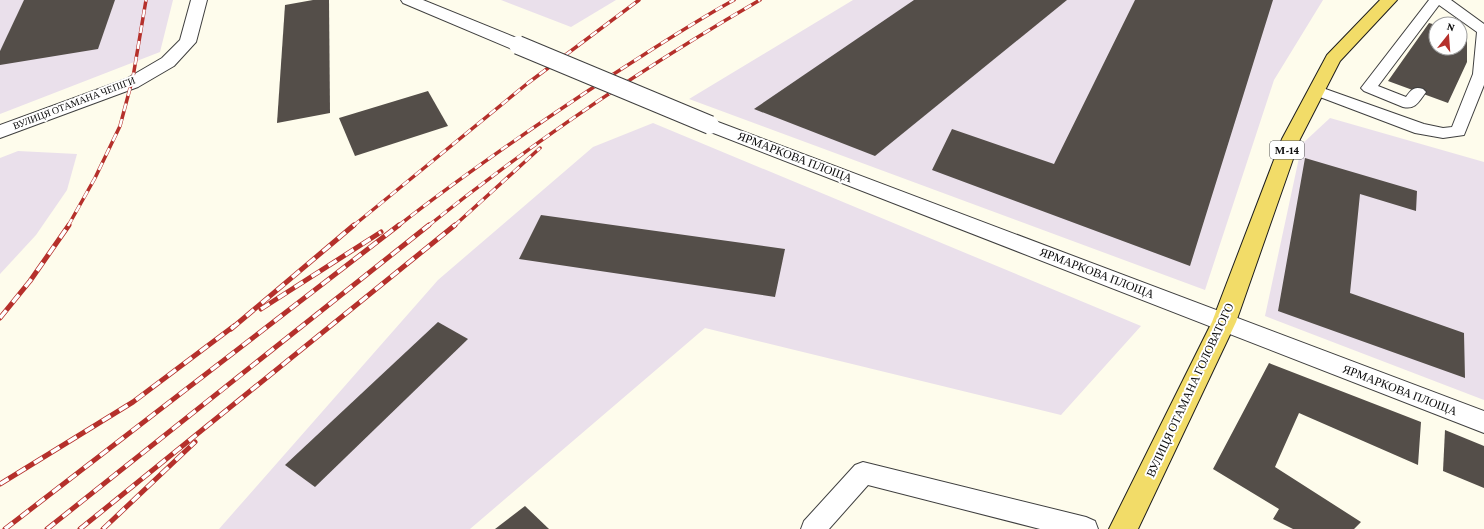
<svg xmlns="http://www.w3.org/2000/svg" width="1484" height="529" font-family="'Crimson Pro',serif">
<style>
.industrial{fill:#eae0eb}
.building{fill:#544e49}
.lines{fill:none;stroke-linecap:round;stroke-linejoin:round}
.service-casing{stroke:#3f3f3f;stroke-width:2}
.minor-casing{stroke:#3f3f3f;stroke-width:2}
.primary-casing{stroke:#1d1d1d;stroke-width:2}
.service{fill:#fff;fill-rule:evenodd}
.minor{fill:#fff;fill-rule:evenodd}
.primary{fill:#f2dc68;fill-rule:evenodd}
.rail-far1-casing{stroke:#b5302b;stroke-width:3.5}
.rail-casing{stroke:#b5302b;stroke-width:5}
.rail-far1{stroke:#fff;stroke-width:2.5;stroke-dasharray:8;stroke-linecap:butt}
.rail{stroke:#fff;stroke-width:3.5;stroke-dasharray:10;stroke-linecap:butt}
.pedestrian-bridge-casing{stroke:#3f3f3f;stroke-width:20;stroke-linecap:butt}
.pedestrian-bridge{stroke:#fff;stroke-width:18}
.labels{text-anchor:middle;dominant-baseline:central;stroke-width:4;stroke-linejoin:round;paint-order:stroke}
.far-street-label{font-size:10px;fill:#0c0c0c;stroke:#fff}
.shield{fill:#fff;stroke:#555;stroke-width:1}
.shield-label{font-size:11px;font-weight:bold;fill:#0c0c0c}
.street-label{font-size:12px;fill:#0c0c0c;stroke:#fff}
</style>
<rect width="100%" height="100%" fill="#fefcec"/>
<g class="industrial">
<polygon points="0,0 173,0 160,52 0,114"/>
<polygon points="501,0 616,0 571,27"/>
<polygon points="853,0 1323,0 1274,80 1205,290 689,99"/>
<polygon points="1330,118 1484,162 1484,400 1265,316 1302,144"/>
<polygon points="653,123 1141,326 1061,415 705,328 470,529 219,529 438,280 593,147"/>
<polygon points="18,151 77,154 67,190 36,235 0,274 0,158"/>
</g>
<g class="building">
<polygon points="24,0 115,0 98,49 0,65 0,51"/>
<polygon points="313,0 329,0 330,113 277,123 285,5"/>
<polygon points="914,0 1067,0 875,156 754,109"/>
<polygon points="1135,0 1273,0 1190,266 932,170 952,129 1054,164"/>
<polygon points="1429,23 1436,25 1436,48 1460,48 1460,34 1467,36 1467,62 1448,103 1388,81"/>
<polygon points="428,91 448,126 355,156 339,118"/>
<polygon points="1305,158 1417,191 1416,211 1360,194 1350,293 1464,333 1465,378 1278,311"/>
<polygon points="541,215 785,249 775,297 519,259"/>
<polygon points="438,322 468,339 315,487 285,465"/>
<polygon points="1269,363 1421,422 1418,465 1299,413 1275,467 1361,522 1354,529 1293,529 1273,519 1279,509 1213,469"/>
<polygon points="1445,430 1484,446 1484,488 1443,471"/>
<polygon points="525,506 549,529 495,529"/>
</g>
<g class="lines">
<defs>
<g id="service">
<path d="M1429,0h22l33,24v61l-20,50 -21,3 -28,-5 -103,-39 -3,-3 3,-3 5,-2 107,38 19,4 9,-1 21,-53 4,-42 -38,-27 -61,81 28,11c5,-7 8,-11 17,-8l3,3c-7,9 -10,18 -23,15l-39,-16 -3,-3z"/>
<polygon points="863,462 1086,517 1095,521 1098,529 1040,529 868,485 829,529 801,529 804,521 855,465"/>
</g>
<g id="minor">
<polygon points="191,0 207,0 196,42 174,66 138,87 0,138 0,125 126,79 162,58 180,40"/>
<polygon points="401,0 423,0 524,41 526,45 524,49 518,50 512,49 403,3"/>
<polygon points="710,119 1484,411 1484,433 703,129 701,125 703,121"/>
</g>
<polygon id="primary" points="1380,0 1397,0 1340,61 1300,139 1236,322 1138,529 1109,529 1212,322 1282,139 1327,55"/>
</defs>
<use href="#service" class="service-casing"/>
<use href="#minor" class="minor-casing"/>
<use href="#primary" class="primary-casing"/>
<use href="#service" class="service"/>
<use href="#minor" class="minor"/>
<use href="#primary" class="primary"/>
<defs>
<g id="rail-far1">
<polyline points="68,226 95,178 120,126 133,77 146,0"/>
<polyline points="353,226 528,83 639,0"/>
<path d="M398,226c69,-54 141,-103 214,-151 41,-26 80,-52 122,-75"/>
<path d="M428,226c105,-84 216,-159 332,-226"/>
<polyline points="454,226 540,148"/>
</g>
<g id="rail">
<polyline points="261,309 381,232"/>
<polyline points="0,318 30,281 69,225"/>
<polyline points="231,329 354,225"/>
<polyline points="0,484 133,402 234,326"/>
<polyline points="5,529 399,225"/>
<polyline points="47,529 429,225"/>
<polyline points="80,529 455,225"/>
<polyline points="103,529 195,442"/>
</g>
</defs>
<use href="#rail-far1" class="rail-far1-casing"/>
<use href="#rail" class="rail-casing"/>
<use href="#rail-far1" class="rail-far1"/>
<use href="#rail" class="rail"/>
<defs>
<polyline id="pedestrian-bridge" points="518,45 710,125"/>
</defs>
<use href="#pedestrian-bridge" class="pedestrian-bridge-casing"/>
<use href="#pedestrian-bridge" class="pedestrian-bridge"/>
</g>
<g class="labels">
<g class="far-street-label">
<text transform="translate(74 103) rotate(-21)">ВУЛИЦЯ ОТАМАНА ЧЕПІГИ</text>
</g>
<rect class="shield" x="1270" y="141" width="34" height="18" rx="3"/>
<g class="shield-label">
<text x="1287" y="150">М-14</text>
</g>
<g class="street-label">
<text transform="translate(795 157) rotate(21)">ЯРМАРКОВА ПЛОЩА</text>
<text transform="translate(1097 273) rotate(21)">ЯРМАРКОВА ПЛОЩА</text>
<text transform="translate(1190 390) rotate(-65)">ВУЛИЦЯ ОТАМАНА ГОЛОВАТОГО</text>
<text transform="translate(1400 390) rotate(21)">ЯРМАРКОВА ПЛОЩА</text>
</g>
</g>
<g transform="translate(1448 36) rotate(17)"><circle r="19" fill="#ffffff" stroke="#9e9e9e"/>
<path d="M0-3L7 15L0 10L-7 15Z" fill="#b5302b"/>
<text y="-6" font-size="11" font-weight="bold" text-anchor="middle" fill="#0c0c0c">N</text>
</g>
</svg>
